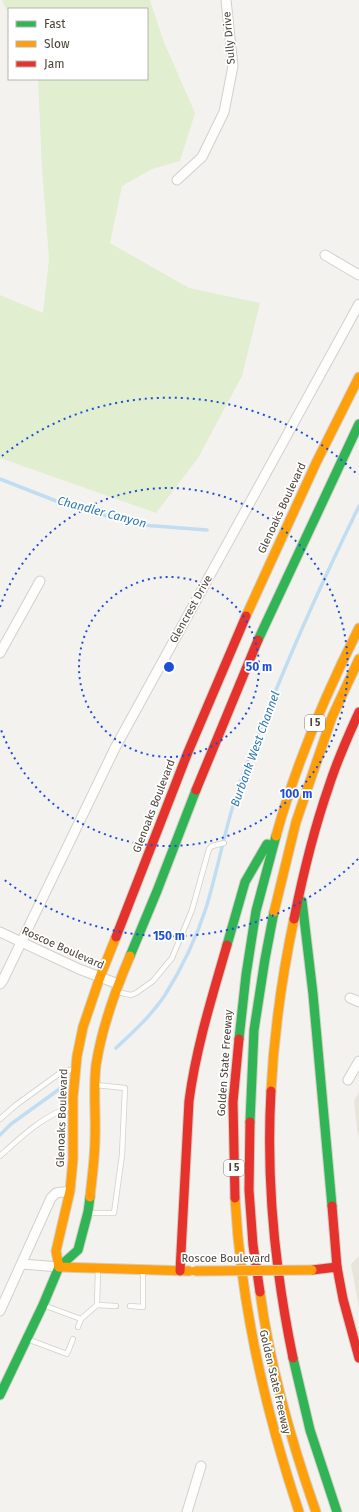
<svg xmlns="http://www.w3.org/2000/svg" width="359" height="1512" font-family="'Fira Sans',sans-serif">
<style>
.residential{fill:#e7e4dc}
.green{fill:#e1eecf}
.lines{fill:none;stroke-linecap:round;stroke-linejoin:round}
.stream{stroke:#c0ddf1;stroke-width:3.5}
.lane-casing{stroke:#d2d0cb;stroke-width:6}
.street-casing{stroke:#d2d0cb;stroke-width:11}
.fast-casing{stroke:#d3cfc5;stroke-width:11}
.slow-casing{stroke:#d3cfc5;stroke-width:11}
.jam-casing{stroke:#d3cfc5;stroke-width:11}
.lane{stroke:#fdfdfc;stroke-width:4.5}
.street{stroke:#fdfdfc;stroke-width:9}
.fast{stroke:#30b455;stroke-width:9}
.slow{stroke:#ff9f0a;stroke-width:9}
.jam{stroke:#e5322d;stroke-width:9}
.slow-bridge-casing{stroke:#d3cfc5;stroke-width:11;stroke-linecap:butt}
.slow-bridge{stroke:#ff9f0a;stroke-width:9}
.ring{fill:none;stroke:#1d4ed8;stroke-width:2;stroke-dasharray:2 4}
.labels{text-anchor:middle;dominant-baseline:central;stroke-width:3.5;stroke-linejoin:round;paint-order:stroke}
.shield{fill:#fff;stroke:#817c74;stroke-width:1}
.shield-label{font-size:10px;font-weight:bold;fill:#4b4439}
.street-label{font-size:11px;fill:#4b4439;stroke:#fff}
.water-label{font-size:12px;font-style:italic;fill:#2e7ab2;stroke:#fff}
.centre{fill:#1d4ed8;stroke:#fff;stroke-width:2}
.ring-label{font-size:12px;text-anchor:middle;font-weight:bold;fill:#1d4ed8;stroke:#fff;stroke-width:3.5;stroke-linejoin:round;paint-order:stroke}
</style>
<rect width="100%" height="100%" fill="#f4f2ee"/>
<g class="residential">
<polygon points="359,1092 359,1138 357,1130 354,1101"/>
<polygon points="359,1256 359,1308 351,1264"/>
</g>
<polygon class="green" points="2,0 150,0 163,40 195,113 180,161 152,169 122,186 110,243 189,288 260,303 242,376 198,458 156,513 0,458 0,295 43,313 49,259 42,169 38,79 147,79 147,9 9,9 9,15"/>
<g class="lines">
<g class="stream">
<polyline points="0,479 69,506 142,525 207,530"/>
<path d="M116,1048c17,-16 35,-32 49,-53 17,-27 31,-56 41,-87 13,-42 20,-86 35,-128 34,-93 74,-184 118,-274"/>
<polyline points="0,1135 11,1124 61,1088"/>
</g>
<defs>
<g id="lane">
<polyline points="117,992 131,995 136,993 153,981 172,958 192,910 209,849 212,846 224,843"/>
<polyline points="0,1119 16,1105 60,1073 74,1069"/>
<path d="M0,1156c22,-20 43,-40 72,-50"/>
<polyline points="90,1213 114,1213 122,1155 125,1088 96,1085"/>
<polyline points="98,1270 97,1305 116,1306"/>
<polyline points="43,1305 81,1319 97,1305"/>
<polyline points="130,1306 143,1307 143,1271"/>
<polyline points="78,1327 81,1319"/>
<polyline points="27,1339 67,1354 73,1339"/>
</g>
<g id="street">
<polyline points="177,180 202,157 224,112 233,66 226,0"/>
<polyline points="325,255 359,275"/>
<polyline points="0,653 40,581"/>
<polyline points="0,932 79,969 118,984"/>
<polyline points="0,984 3,980 115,748 359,304"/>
<polyline points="350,998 359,1002"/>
<polyline points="348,1080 359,1061"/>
<polyline points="22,1264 59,1267"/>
<polyline points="0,1311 51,1198 56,1193 70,1191"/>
<polyline points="187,1512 201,1466"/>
</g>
<g id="fast">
<polyline points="258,640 359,424"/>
<polyline points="302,901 313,994 332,1206"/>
<polyline points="227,945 245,882 267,844"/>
<polyline points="130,956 157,891 196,790"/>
<polyline points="239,1039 246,975 256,911 276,836"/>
<polyline points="250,1122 254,1030 265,959 274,912"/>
<polyline points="293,1358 310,1430 337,1512"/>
<polyline points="0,1395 43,1305 59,1267 78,1250 88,1212 90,1197"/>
</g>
<g id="slow">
<polyline points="246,616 316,463 359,377"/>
<path d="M276,836c20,-72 49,-141 83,-208"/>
<polyline points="274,912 296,822 332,717 359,659"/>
<path d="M271,1091c3,-58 11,-115 23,-172"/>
<path d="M90,1197c2,-20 5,-39 5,-59 1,-24 -2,-49 1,-73 6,-38 19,-74 34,-109"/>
<path d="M235,1198c6,108 30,212 64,314"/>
<polyline points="59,1267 56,1251 70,1191 73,1159 73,1097 77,1056 83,1027 100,977 116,937"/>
<polyline points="59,1267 189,1271"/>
<path d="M260,1292c10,75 31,149 56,220"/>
</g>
<g id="jam">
<polyline points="196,790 258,640"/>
<path d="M294,919c9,-45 20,-90 35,-133 8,-25 19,-50 30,-74"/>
<polyline points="116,937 188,752 246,616"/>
<path d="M271,1091c-5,89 4,180 22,267"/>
<polyline points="250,1122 249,1190 253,1245 260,1292"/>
<polyline points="235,1198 233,1102 239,1039"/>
<polyline points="332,1206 337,1267"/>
<polyline points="312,1270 337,1267 343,1299 359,1358"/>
<path d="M180,1271l9,-170c7,-53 23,-104 38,-156"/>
</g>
</defs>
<use href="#lane" class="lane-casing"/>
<use href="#street" class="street-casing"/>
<use href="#fast" class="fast-casing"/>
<use href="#slow" class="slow-casing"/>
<use href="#jam" class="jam-casing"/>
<use href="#lane" class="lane"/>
<use href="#street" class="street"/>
<use href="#fast" class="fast"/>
<use href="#slow" class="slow"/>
<use href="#jam" class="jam"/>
<defs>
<polyline id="slow-bridge" points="195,1271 312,1270"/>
</defs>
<use href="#slow-bridge" class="slow-bridge-casing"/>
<use href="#slow-bridge" class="slow-bridge"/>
</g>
<g class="ring">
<circle cx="169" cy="667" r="90"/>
<path d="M0 607A179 179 0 1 1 0 727"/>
<path d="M358 859A269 269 0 0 1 2 878M2 456A269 269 0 0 1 358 475"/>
</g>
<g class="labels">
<g class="shield">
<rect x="305" y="715" width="20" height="16" rx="3"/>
<rect x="224" y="1160" width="20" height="16" rx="3"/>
</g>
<g class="shield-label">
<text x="315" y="723">I 5</text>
<text x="234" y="1168">I 5</text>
</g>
<g class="street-label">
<text transform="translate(229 38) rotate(-95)">Sully Drive</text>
<text transform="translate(282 508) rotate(-65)">Glenoaks Boulevard</text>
<text transform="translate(191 609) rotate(-61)">Glencrest Drive</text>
<text transform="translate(154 806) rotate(-69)">Glenoaks Boulevard</text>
<text transform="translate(63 948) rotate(24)">Roscoe Boulevard</text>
<text transform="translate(225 1063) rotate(-86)">Golden State Freeway</text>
<text transform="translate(62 1118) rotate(-88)">Glenoaks Boulevard</text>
<text x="226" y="1258">Roscoe Boulevard</text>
<text transform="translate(275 1382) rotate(77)">Golden State Freeway</text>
</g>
<g class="water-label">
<text transform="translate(102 512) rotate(15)">Chandler Canyon</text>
<text transform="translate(255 749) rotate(-70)">Burbank West Channel</text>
</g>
</g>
<circle cx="169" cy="667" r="6" class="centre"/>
<g class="ring-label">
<text x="259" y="671">50 m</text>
<text x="296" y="798">100 m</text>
<text x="169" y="940">150 m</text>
</g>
<rect x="8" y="8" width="140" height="72" fill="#ffffff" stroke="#b7b4b0"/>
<rect x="16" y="21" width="20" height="6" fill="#30b455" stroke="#b7b4b0"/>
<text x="44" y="28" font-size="12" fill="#4b4439">Fast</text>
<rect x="16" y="41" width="20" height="6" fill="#ff9f0a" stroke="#b7b4b0"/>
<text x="44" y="48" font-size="12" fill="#4b4439">Slow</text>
<rect x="16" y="61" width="20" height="6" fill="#e5322d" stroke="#b7b4b0"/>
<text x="44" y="68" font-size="12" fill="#4b4439">Jam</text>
</svg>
